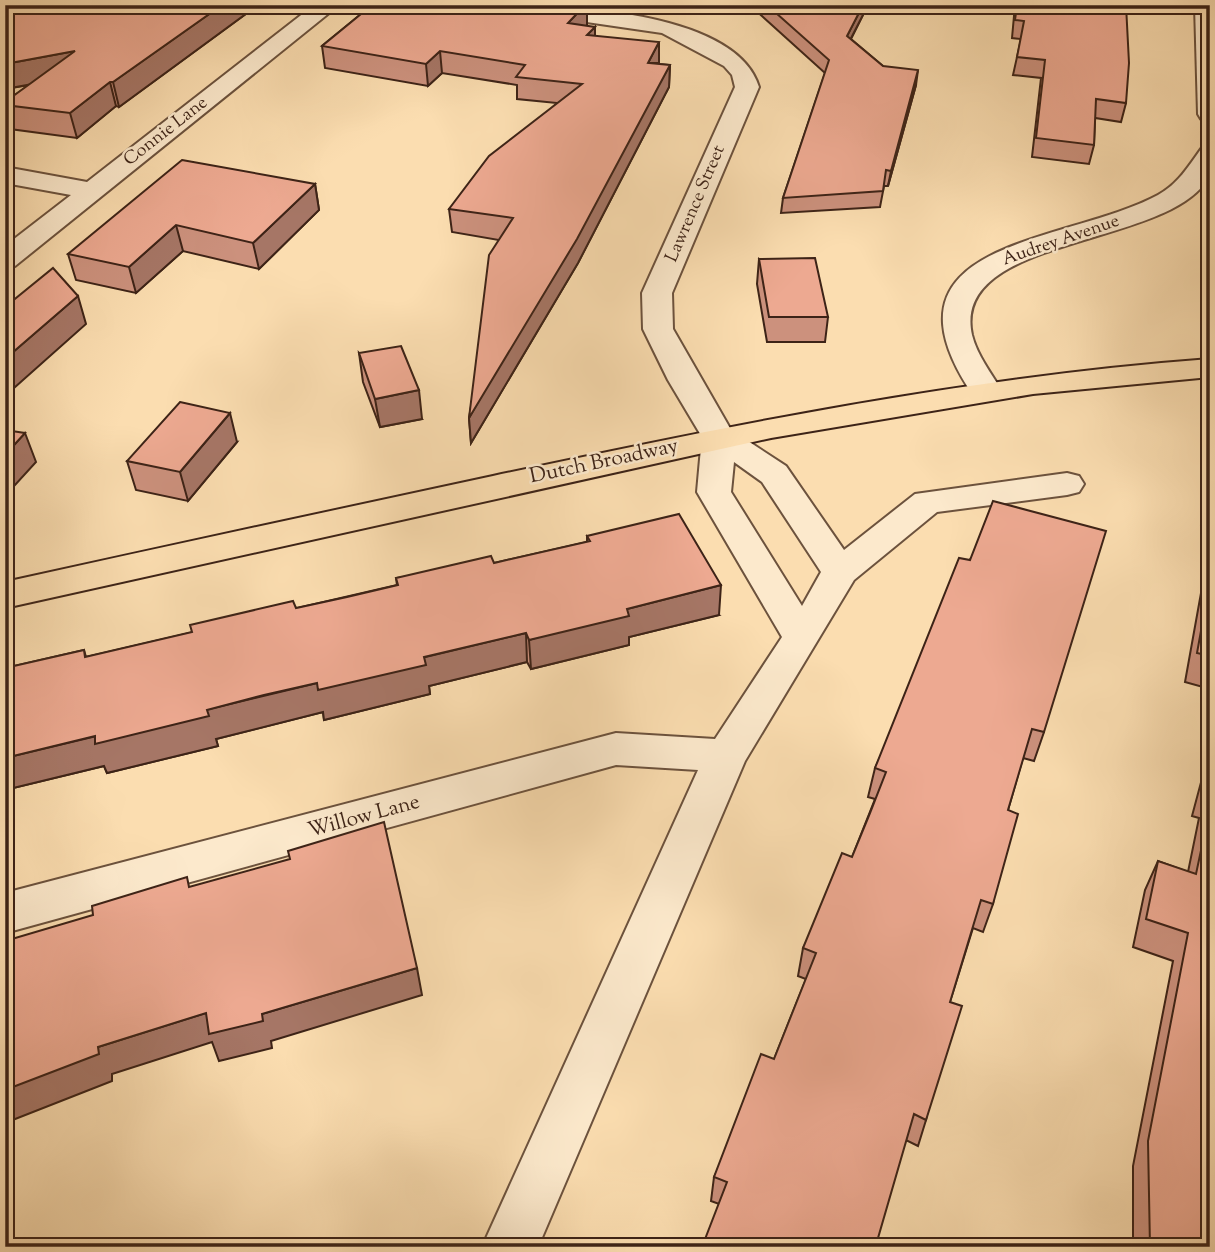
<svg xmlns="http://www.w3.org/2000/svg" width="1215" height="1252" font-family="'Sorts Mill Goudy',serif">
<style>
.lines{fill:none;stroke-linecap:round;stroke-linejoin:round}
.minor-casing{stroke:#6c523d;stroke-width:4}
.major-casing{stroke:#3d2317;stroke-width:4}
.minor{fill:#fce9cc;fill-rule:evenodd}
.major{fill:#fbddb0;fill-rule:evenodd}
.wall{fill:#cc917d;stroke:#3d2317;stroke-width:2}
.shaded-wall{fill:#a67666;stroke:#3d2317;stroke-width:2}
.building{fill:#eda991;stroke:#3d2317;stroke-width:2}
.labels{text-anchor:middle;dominant-baseline:central;stroke-width:5;stroke-linejoin:round;paint-order:stroke}
.far-street-label{font-size:18px;fill:#3d2317;stroke:#fce9cc}
.street-label{font-size:21px;fill:#3d2317;stroke:#fce9cc}
</style>
<rect width="100%" height="100%" fill="#fbddb0"/>
<filter id="stains"><feTurbulence type="fractalNoise" baseFrequency=".00286" numOctaves="4"/><feColorMatrix values="0 0 0 0 .2 0 0 0 0 .09 0 0 0 0 .02 0 0 0 .5 -.17"/></filter>
<radialGradient id="worn" r=".72"><stop offset=".6" stop-color="#630" stop-opacity="0"/><stop offset="1" stop-color="#630" stop-opacity=".3"/></radialGradient>
<g class="lines">
<defs>
<g id="minor">
<polygon points="314,5 339,5 15,266 5,268 5,246 71,195 5,183 5,167 87,182"/>
<path d="M500,5c66,0 236,6 259,82l-87,206 1,36 58,101 55,36 58,84 71,-56 152,-21 12,3 5,8 -5,8 -12,3 -130,17 -83,68 -109,181 -207,486h-56l216,-477 -82,-5 -611,168v-40l611,-160 99,6 67,-102 -85,-145 5,-55 -34,-57 -25,-51 -1,-36 93,-206 -3,-12 -8,-9 -62,-33 -151,-22zM734,462l28,20 59,90 -19,34 -71,-114z"/>
<polygon points="1195,5 1210,5 1210,121 1201,119 1198,114"/>
<path d="M1210,146c0,10 2,24 -2,32 -39,70 -258,57 -236,157 5,20 19,38 30,56l-5,7 -11,3 -11,-3c-110,-159 90,-153 183,-203 20,-11 30,-28 43,-46z"/>
</g>
<path id="major" d="M1210,359v18l-177,17 -262,44 -766,170v-26c163,-36 325,-71 488,-106 238,-51 474,-99 717,-117z"/>
</defs>
<use href="#minor" class="minor-casing"/>
<use href="#major" class="major-casing"/>
<use href="#minor" class="minor"/>
<use href="#major" class="major"/>
</g>
<g class="wall">
<polygon points="5,5 258,5 119,107 116,106 77,138 10,129 5,113 5,102 29,85 5,89"/>
<polygon points="372,5 606,5 603,8 587,7 586,26 595,36 659,64 670,65 669,87 578,263 471,443 469,418 499,240 452,232 449,209 557,103 517,99 517,85 442,73 428,86 325,68 322,46"/>
<polygon points="752,5 868,5 851,39 883,66 916,85 888,186 884,186 880,207 781,213 783,198 825,73 752,7"/>
<polygon points="1015,5 1126,5 1126,103 1121,122 1095,118 1094,145 1089,164 1032,157 1041,78 1013,75 1021,39 1012,38"/>
<polygon points="315,184 319,210 259,269 183,251 136,293 76,280 68,254"/>
<polygon points="759,259 828,317 825,342 767,342 757,284"/>
<polygon points="359,353 422,419 380,427 363,382"/>
<polygon points="237,442 188,501 136,490 127,461"/>
<polygon points="1210,445 1210,527 1201,525 1204,462"/>
<polygon points="587,536 719,615 629,637 629,645 531,669 527,662 429,686 430,694 324,720 323,712 216,739 218,746 107,773 104,766 5,790 5,668 84,650 86,657 397,585 396,578 494,563 587,542"/>
<polygon points="1210,543 1210,689 1185,682"/>
<polygon points="970,560 1044,732 1034,761 1023,758 1008,810 993,904 983,932 973,928 950,1002 926,1120 918,1146 906,1140 719,1204 711,1201 714,1177 774,1059 806,979 798,976 803,948 852,857 875,799 868,797 875,768"/>
<polygon points="1210,759 1210,1247 1133,1247 1133,1166 1173,961 1133,947 1145,890 1158,861 1188,872 1199,818 1192,816 1204,771"/>
</g>
<g class="shaded-wall">
<polygon points="222,5 258,5 119,107 113,82"/>
<polygon points="585,5 587,5 587,25 568,44 568,23"/>
<polygon points="863,5 868,5 845,50 847,36"/>
<polygon points="595,27 595,48 587,35"/>
<polygon points="659,42 659,63 648,63"/>
<polygon points="75,51 82,75 5,89 5,64"/>
<polygon points="440,51 442,73 428,86 426,64"/>
<polygon points="670,65 669,87 578,263 471,443 469,418"/>
<polygon points="918,70 916,85 888,186 891,171"/>
<polygon points="110,82 116,106 77,138 70,113"/>
<polygon points="315,184 319,210 259,269 253,243"/>
<polygon points="176,225 183,251 136,293 129,267"/>
<polygon points="78,296 86,324 5,396 5,359"/>
<polygon points="419,390 422,419 380,427 375,399"/>
<polygon points="230,413 237,442 188,501 180,472"/>
<polygon points="25,433 36,462 5,496 5,455"/>
<polygon points="721,585 719,615 629,637 629,645 531,669 529,640 627,609"/>
<polygon points="526,633 527,662 429,686 430,694 324,720 323,712 216,739 218,746 107,773 104,766 5,790 5,758"/>
<polygon points="417,968 422,995 271,1041 272,1048 219,1061 212,1042 112,1074 112,1081 5,1123 5,1090 98,1047 206,1013 262,1014"/>
</g>
<g class="building">
<polygon points="5,5 222,5 113,82 110,82 70,113 5,105 5,102 75,51 5,64"/>
<polygon points="372,5 585,5 568,23 595,27 587,35 659,42 648,63 670,65 577,239 469,418 489,255 513,218 449,209 489,156 582,84 516,77 525,65 440,51 426,64 322,46"/>
<polygon points="767,5 863,5 847,36 883,66 918,70 891,171 886,170 883,191 783,198 829,60"/>
<polygon points="1017,5 1126,5 1129,63 1126,103 1096,99 1094,145 1036,138 1045,60 1017,57 1024,21 1015,20"/>
<polygon points="182,160 315,184 253,243 176,225 129,267 68,254"/>
<polygon points="815,258 828,317 769,317 759,259"/>
<polygon points="53,268 78,296 5,359 5,307"/>
<polygon points="401,346 419,390 375,399 359,353"/>
<polygon points="180,402 230,413 180,472 127,461"/>
<polygon points="5,430 25,433 5,455"/>
<polygon points="993,501 1106,531 1044,732 1032,729 1008,810 1018,814 993,904 981,900 950,1002 962,1006 926,1120 914,1114 876,1245 881,1247 702,1247 727,1182 714,1177 761,1054 774,1059 816,953 803,948 842,853 852,857 870,813 886,772 875,768 959,558 970,560"/>
<polygon points="679,514 721,585 627,609 629,616 529,640 526,633 424,657 426,665 318,690 317,683 264,695 207,710 209,716 95,744 95,736 5,758 5,668 84,650 85,657 192,632 190,625 293,601 296,608 347,597 398,585 396,578 491,556 494,563 590,541 587,536"/>
<polygon points="1210,581 1210,656 1197,653"/>
<polygon points="1210,772 1210,788 1206,787"/>
<polygon points="1210,808 1210,1247 1150,1247 1148,1141 1188,933 1146,919 1158,861 1196,874"/>
<polygon points="384,822 417,968 262,1014 263,1021 209,1034 206,1013 98,1047 99,1054 5,1090 5,941 93,915 92,906 187,877 189,887 290,859 288,851"/>
<polygon points="112,1243 112,1247 29,1247"/>
</g>
<g class="labels">
<g class="far-street-label">
<text transform="translate(166 132) rotate(-38)">Connie Lane</text>
<text transform="translate(696 204) rotate(-67)">Lawrence Street</text>
<text transform="translate(1061 241) rotate(-19)">Audrey Avenue</text>
</g>
<g class="street-label">
<text transform="translate(604 462) rotate(-12)">Dutch Broadway</text>
<text transform="translate(364 817) rotate(-15)">Willow Lane</text>
</g>
</g>
<rect width="1215" height="1252" fill="none" stroke="#fbddb0" stroke-width="28"/>
<rect x="7" y="7" width="1201" height="1238" fill="none" stroke="#3d2317" stroke-width="3.5"/>
<rect x="14" y="14" width="1187" height="1224" fill="none" stroke="#3d2317" stroke-width="2"/>
<rect width="100%" height="100%" filter="url(#stains)"/>
<rect width="100%" height="100%" fill="url(#worn)"/>
</svg>
